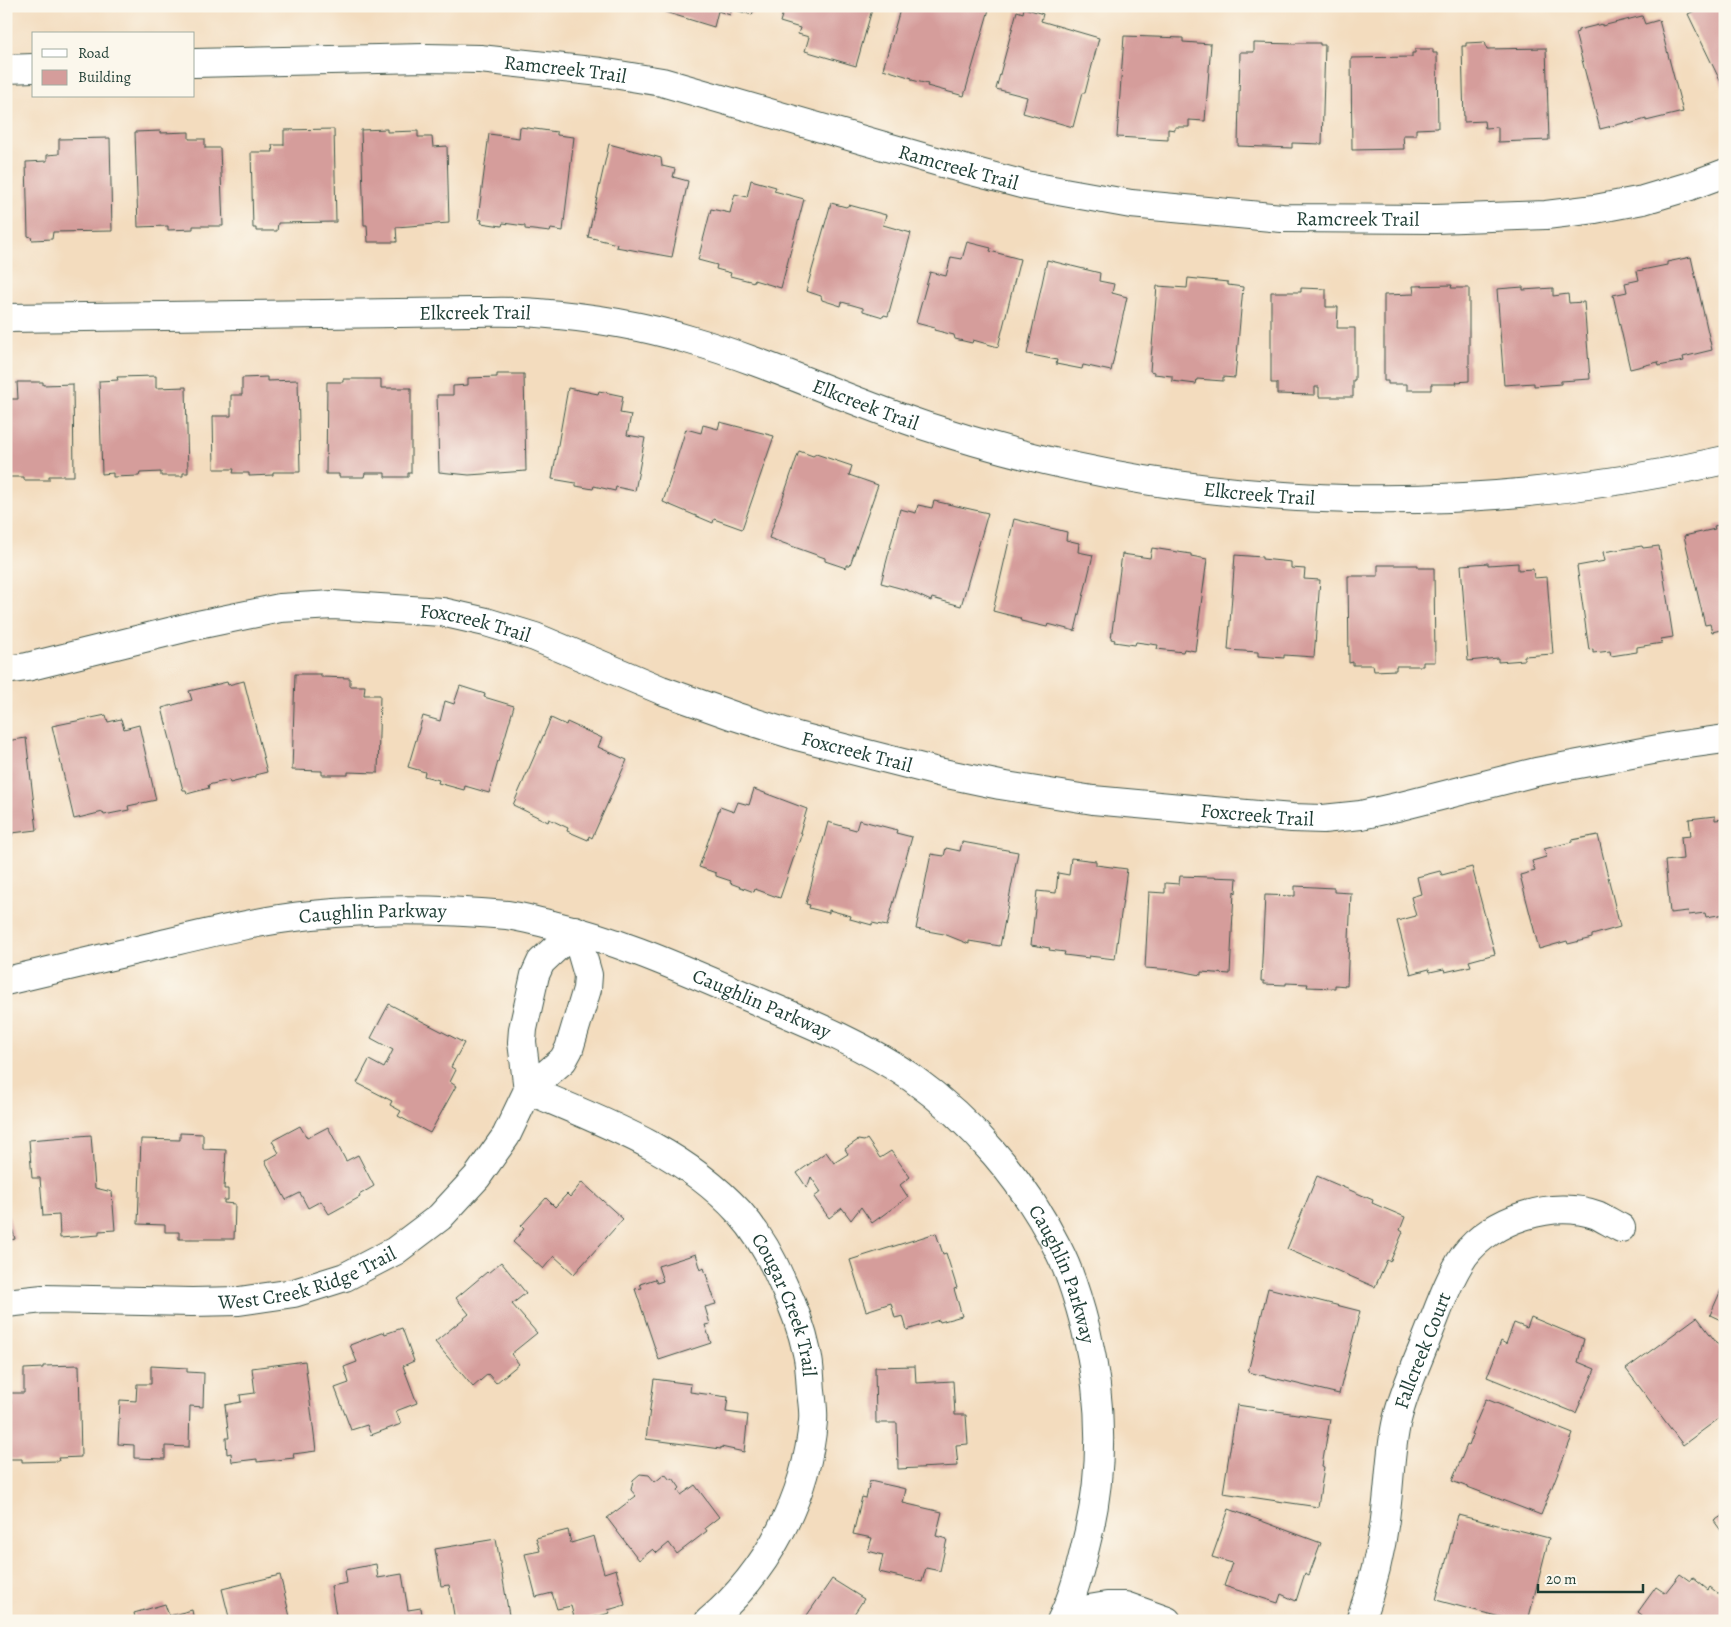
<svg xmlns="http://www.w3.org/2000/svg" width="1731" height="1627" font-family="Alegreya,serif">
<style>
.building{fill:#d59d9b}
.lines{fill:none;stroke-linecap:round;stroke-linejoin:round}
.minor-casing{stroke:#3f5549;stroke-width:30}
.tertiary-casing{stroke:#3f5549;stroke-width:30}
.minor{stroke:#fff;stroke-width:28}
.tertiary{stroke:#fff;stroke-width:28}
.labels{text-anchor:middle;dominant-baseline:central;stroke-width:4.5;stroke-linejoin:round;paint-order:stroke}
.street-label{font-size:20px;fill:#1f3d34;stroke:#fbf7ec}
</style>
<rect width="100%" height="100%" fill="#fbf7ec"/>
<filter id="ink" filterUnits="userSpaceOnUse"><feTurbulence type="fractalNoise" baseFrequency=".02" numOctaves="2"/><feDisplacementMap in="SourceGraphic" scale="10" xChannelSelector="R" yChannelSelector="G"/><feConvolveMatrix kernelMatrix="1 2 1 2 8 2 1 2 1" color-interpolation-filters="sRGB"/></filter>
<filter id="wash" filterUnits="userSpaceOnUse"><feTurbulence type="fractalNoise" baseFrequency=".0096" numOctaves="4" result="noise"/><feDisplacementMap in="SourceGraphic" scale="20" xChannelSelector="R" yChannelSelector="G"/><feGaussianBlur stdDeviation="1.12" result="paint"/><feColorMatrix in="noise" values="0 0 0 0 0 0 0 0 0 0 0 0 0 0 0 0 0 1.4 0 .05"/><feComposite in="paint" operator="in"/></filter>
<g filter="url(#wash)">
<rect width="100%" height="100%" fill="#f3dcbe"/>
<g id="blocks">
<g class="building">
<polygon points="667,6 755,6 752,15 732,9 730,15 718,11 714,27 665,12"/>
<polygon points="785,6 873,6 856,66 805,51 809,37 798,34 800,28 780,22"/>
<polygon points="901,6 990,6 964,96 927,86 928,84 912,80 912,78 883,69"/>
<polygon points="1701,6 1725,6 1725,91 1688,14 1702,7"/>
<polygon points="1024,8 1043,14 1041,21 1099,38 1085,93 1082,93 1073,127 1023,113 1027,97 996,89 1017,11 1023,13"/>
<polygon points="1642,16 1645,24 1659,20 1683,112 1646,121 1646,119 1629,124 1628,122 1600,129 1575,33 1578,32 1578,30 1602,24 1602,26"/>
<polygon points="1124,36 1183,38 1183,42 1211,44 1205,121 1189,120 1189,127 1175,127 1175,130 1168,129 1168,140 1117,137"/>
<polygon points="1485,42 1487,49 1546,48 1549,140 1498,142 1498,127 1485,128 1484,121 1464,122 1462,46 1466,46 1466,43"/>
<polygon points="1254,43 1296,44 1296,43 1320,43 1320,45 1325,45 1322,144 1292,143 1292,148 1238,146 1240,52 1254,52"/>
<polygon points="1415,49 1433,49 1433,53 1437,53 1438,128 1416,129 1416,135 1403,135 1404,149 1352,150 1351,58 1412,57 1412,53 1415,53"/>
<polygon points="520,127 557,132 557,135 574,137 563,231 551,229 550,232 525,229 525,226 503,223 502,226 481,223 482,220 478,219 489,134 519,138"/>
<polygon points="334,129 336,222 278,223 277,231 256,231 256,228 253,228 251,152 273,152 272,145 284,145 284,130"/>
<polygon points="387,129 387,132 418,131 418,137 432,137 433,147 447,146 449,223 396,227 397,242 368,242 367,225 364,225 361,130"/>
<polygon points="161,131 161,133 189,132 189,139 205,139 205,148 220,148 223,226 193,226 193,229 168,230 168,226 138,227 135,132"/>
<polygon points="110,138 112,231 53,232 52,239 32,240 31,237 28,236 26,162 47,161 47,155 59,154 59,139"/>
<polygon points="609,144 661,158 662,166 675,169 673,177 688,181 672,257 616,247 617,244 588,237"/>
<polygon points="751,180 776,187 774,191 804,199 781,288 754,280 754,282 730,276 731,273 716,269 717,265 698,260 711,209 730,213 735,194 747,197"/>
<polygon points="831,203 846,207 849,205 886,215 883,225 911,233 888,316 884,315 883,317 863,311 863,308 842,302 841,306 822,300 821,296 806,291"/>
<polygon points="967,242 991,248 990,251 1020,259 998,347 973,340 972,343 955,339 954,335 934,330 935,328 916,323 930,272 946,276 951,257 962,259"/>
<polygon points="1691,257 1712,350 1683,357 1684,361 1659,366 1658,362 1630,369 1613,295 1627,292 1625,283 1639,280 1637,271 1667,265 1667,262"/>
<polygon points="1047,260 1100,273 1099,281 1114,284 1112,293 1127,297 1111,371 1083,365 1082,369 1056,364 1057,360 1027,354"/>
<polygon points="1188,278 1228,282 1228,285 1243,287 1235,378 1223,377 1223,381 1197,379 1196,384 1172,381 1172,376 1154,374 1154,372 1150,371 1157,286 1187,288"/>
<polygon points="1452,285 1451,288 1469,288 1469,381 1456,382 1457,384 1431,384 1431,390 1407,390 1407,384 1388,384 1388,381 1384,381 1384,295 1414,294 1413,286"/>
<polygon points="1523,287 1523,290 1553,288 1553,296 1568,294 1569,303 1584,302 1590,379 1561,381 1561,384 1534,386 1534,383 1504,385 1497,289"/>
<polygon points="1301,288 1326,289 1326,307 1338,307 1337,328 1355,328 1355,380 1353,380 1353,397 1319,397 1319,387 1315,387 1315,395 1277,394 1277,383 1271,383 1271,292 1301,292"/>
<polygon points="497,374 524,374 526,471 469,475 439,472 437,395 453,395 453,386 468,385 468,378 497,377"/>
<polygon points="156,376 156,388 186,387 188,473 183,473 183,476 161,476 161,472 140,473 139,476 113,477 113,473 102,474 99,381 118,380 117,377"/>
<polygon points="267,377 267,381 298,380 300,472 273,472 273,475 249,476 249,473 233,473 234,469 214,469 213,416 231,416 231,395 242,395 242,378"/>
<polygon points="343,379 381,379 381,388 411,388 411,473 408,473 408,477 385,477 385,473 365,473 364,477 339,477 339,474 326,474 327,382 343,382"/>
<polygon points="17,382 43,382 43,385 73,384 74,476 49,476 49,480 24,480 24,477 9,477 8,474 6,474 6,399 18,399"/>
<polygon points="568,388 598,394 599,391 623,396 620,413 631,415 627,435 645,438 635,491 616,487 615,491 594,486 593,489 576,486 576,483 552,479"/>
<polygon points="720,422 774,436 742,529 714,519 713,523 663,502 686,429 701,433 703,425 718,429"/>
<polygon points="799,451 813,456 816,454 852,466 849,475 878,485 850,565 846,565 846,568 825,561 825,558 769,538"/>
<polygon points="934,501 988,513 961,606 932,598 931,601 907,590 881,583 900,509 916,513 918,505 932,508"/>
<polygon points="1014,519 1067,532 1066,540 1079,543 1078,552 1093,555 1075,631 1048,624 1047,627 1021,621 1020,618 993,611"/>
<polygon points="1725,524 1725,629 1712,632 1710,624 1705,625 1684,536 1715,529 1714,526"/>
<polygon points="1642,546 1643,548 1659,546 1673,637 1661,639 1662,643 1637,647 1637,652 1611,656 1610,651 1593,653 1593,649 1589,650 1577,566 1605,561 1603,552"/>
<polygon points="1152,548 1191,554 1191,556 1207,559 1195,651 1184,649 1183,652 1157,649 1158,645 1136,642 1135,645 1114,642 1115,640 1111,639 1122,554 1150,558"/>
<polygon points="1235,555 1262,557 1262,559 1291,562 1291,568 1305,569 1304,579 1320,580 1314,657 1284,655 1284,658 1258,656 1258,652 1228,650"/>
<polygon points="1488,563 1488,565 1518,563 1518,570 1533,569 1534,578 1547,577 1553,654 1524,656 1524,660 1498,662 1498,658 1468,661 1461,565"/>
<polygon points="1378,565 1418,565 1418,568 1434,568 1435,662 1423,662 1423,666 1396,666 1396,670 1374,671 1373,665 1353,665 1353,662 1349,663 1348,576 1378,576"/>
<polygon points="295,674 321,674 321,677 350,678 350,686 365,686 364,695 380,695 378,773 348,772 348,775 322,775 322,771 292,770"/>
<polygon points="244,681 267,772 255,775 255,777 230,783 229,780 208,785 209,788 187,794 186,790 183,790 162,708 192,700 189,691 227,682 228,685"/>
<polygon points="460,686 485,694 484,697 514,706 489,793 465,786 464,790 438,783 439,780 424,776 425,772 408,767 423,716 440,721 445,701 454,704"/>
<polygon points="106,715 108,722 121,719 124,729 139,725 156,800 128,806 129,810 104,815 103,812 74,819 52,726"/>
<polygon points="551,718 566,725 567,722 602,738 598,747 627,760 592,838 589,836 588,840 567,831 568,828 549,819 548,822 513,805"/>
<polygon points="26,738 37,830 12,833 12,836 6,837 6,741"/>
<polygon points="754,789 807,809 800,832 802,833 780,898 755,889 754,892 730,883 731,881 716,876 716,873 699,867 720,807 734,812 738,802 749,805"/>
<polygon points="1715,816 1715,820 1725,819 1725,914 1706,917 1705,913 1689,915 1688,911 1670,913 1665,861 1683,859 1681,837 1691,836 1689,819"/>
<polygon points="859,820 897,830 896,833 912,837 887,926 872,923 872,925 850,919 851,916 829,910 829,913 809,908 810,905 806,904 828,822 856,830"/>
<polygon points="1598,835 1620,927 1592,935 1592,938 1568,944 1567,941 1539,949 1520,875 1535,871 1532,861 1546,857 1544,849 1572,842 1572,840"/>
<polygon points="962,842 1018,852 1000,946 969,941 969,944 944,934 916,929 931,854 944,856 946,848 960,851"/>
<polygon points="1071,858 1096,861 1096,865 1127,869 1115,959 1089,956 1089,958 1064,955 1065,952 1049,950 1050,948 1031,945 1037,891 1056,893 1058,873 1069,875"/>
<polygon points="1472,867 1495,954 1469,961 1471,966 1445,972 1444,969 1430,972 1429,969 1411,974 1397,921 1416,916 1411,897 1421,894 1417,877 1440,871 1442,875"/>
<polygon points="1180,876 1237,878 1236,893 1234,891 1230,974 1201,972 1201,975 1175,970 1145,968 1149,892 1165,893 1165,883 1179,884"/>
<polygon points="1295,886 1334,888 1334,892 1351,893 1347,986 1335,985 1335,988 1307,987 1308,984 1286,983 1286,985 1264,984 1264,981 1261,981 1265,895 1295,896"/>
<polygon points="389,1004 464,1043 451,1067 456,1070 450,1082 456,1086 430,1133 398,1116 401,1111 390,1105 392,1101 357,1083 369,1060 384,1068 393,1050 371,1038"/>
<polygon points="300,1126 307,1138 328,1127 346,1161 358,1155 374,1186 359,1195 360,1197 329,1214 321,1201 308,1208 300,1193 286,1200 265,1161 279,1153 272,1141"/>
<polygon points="180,1133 203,1134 203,1149 226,1150 224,1189 228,1189 228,1200 224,1200 224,1203 235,1204 234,1239 179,1239 179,1232 165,1232 165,1225 138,1224 141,1139 180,1140"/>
<polygon points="91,1135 95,1188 112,1192 115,1230 99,1231 99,1235 60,1238 59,1215 43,1216 40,1178 32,1178 29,1140"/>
<polygon points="867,1139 880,1158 891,1151 910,1177 900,1185 908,1197 872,1223 861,1207 851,1220 842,1208 829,1218 814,1197 821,1192 811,1177 807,1188 797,1173 826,1152 834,1163 848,1154 845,1149 858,1140 864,1141"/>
<polygon points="1317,1176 1373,1200 1372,1203 1405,1217 1400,1230 1403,1232 1390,1262 1387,1260 1375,1287 1287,1249"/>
<polygon points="582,1182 623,1219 574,1274 554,1256 543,1269 513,1242 524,1229 521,1226 546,1198 555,1207 567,1194 570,1197"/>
<polygon points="6,1206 15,1239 6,1241"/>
<polygon points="936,1233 943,1254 946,1253 957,1288 954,1289 962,1316 940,1322 939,1320 907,1330 903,1316 895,1318 891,1303 866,1311 850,1260"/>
<polygon points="696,1254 701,1270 704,1268 716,1304 705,1307 710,1324 705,1325 711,1343 659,1360 635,1289 642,1288 640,1284 655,1279 657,1283 663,1281 658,1266"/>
<polygon points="501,1262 526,1293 512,1304 537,1333 511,1354 519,1364 496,1383 488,1374 473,1387 435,1342 469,1314 456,1298 487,1272 488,1273"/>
<polygon points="1725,1281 1725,1322 1710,1315"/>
<polygon points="1268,1288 1360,1311 1339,1394 1248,1372"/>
<polygon points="1531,1317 1584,1339 1578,1362 1595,1369 1576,1413 1487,1377 1501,1341 1506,1344 1514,1323 1527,1328"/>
<polygon points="1697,1317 1725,1354 1725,1414 1683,1445 1626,1369"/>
<polygon points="402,1328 414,1361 403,1366 417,1403 396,1411 401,1424 371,1435 367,1425 351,1430 335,1388 349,1383 344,1367 357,1362 350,1345 384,1332 385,1334"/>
<polygon points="305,1361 316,1451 293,1454 294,1458 257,1462 257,1459 232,1462 231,1453 227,1454 226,1438 229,1438 225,1405 241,1402 240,1395 255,1393 252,1368"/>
<polygon points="79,1365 81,1457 58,1458 59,1461 22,1462 22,1459 6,1459 6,1405 11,1405 10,1393 24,1393 24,1369 43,1368 43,1366"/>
<polygon points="151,1366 187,1368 187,1372 204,1373 203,1407 190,1406 189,1447 165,1446 165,1459 134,1458 134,1445 118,1444 120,1400 136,1401 137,1384 151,1384"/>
<polygon points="915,1366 916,1383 953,1381 955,1415 966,1415 968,1444 956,1445 958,1466 898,1469 897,1423 876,1423 875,1367"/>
<polygon points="654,1379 691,1384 690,1392 728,1397 726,1412 748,1415 744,1452 721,1447 721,1449 646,1439"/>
<polygon points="1486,1399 1573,1434 1541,1515 1452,1481 1467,1445 1469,1446 1473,1435 1471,1434"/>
<polygon points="1237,1405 1330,1419 1322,1466 1324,1467 1318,1507 1223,1493"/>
<polygon points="640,1474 649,1475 655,1482 665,1474 670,1480 673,1478 680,1488 678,1490 681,1495 695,1485 719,1517 705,1528 707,1531 677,1554 669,1543 657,1553 653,1549 639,1560 607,1518 636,1496 631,1490 633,1480"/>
<polygon points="870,1481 906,1489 903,1503 942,1512 936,1536 947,1539 940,1571 926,1568 922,1582 879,1572 883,1555 868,1551 872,1538 853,1534 862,1497 866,1498"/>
<polygon points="1229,1509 1321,1543 1309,1575 1305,1573 1296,1601 1281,1594 1278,1603 1224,1586 1232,1563 1212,1557"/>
<polygon points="1725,1514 1725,1536 1714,1521"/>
<polygon points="1458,1515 1549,1538 1528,1621 1515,1621 1436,1600"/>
<polygon points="568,1530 571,1543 594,1536 604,1573 616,1569 625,1605 608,1610 610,1613 580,1621 575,1621 571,1606 557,1609 552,1593 536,1597 525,1554 540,1551 536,1538"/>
<polygon points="496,1539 510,1621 455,1621 449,1585 441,1586 435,1549"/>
<polygon points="376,1564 378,1578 402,1574 408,1610 421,1608 423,1621 337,1621 331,1586 347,1583 345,1570"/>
<polygon points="1680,1574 1690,1581 1692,1577 1708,1590 1710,1587 1725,1599 1725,1621 1638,1621 1642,1615 1638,1612 1656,1587 1665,1593"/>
<polygon points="280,1575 291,1621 230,1621 222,1589"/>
<polygon points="832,1579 864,1599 854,1614 866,1621 803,1621"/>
<polygon points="165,1604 169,1616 192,1610 194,1621 136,1621 134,1613"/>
</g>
</g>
</g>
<g filter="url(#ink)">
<use href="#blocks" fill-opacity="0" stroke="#3f5549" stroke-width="1"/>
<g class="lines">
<defs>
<g id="minor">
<path id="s1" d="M194,63l231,-5 55,1 121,13 61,10 291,84 72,19 106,19 151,14 153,1 111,-4 49,-6 48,-9 47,-14 35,-13"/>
<polyline points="6,69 34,68"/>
<path id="s2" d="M6,318l467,-6c22,0 44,-1 65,1 50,4 103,12 152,27 80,23 156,60 235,86 260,86 534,95 800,34"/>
<path id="s3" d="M6,670l21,-3 166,-41 87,-18 53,-3 109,7 44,10 49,15 126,53 73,26 63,20 141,36 62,13 93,15 199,18 31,1 38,-4 40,-9 135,-34 138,-26 51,-7"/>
<path id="s4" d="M528,1090c75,32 154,60 211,122 19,21 32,44 43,70 11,23 20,47 25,71 3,12 3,26 4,38 1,10 3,20 2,30 -6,76 -46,151 -104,200"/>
<path id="s5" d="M6,1303l37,-4 149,3 47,-1 55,-8 51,-16 50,-26 45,-34 37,-40 29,-41 22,-46 35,-30 6,-11 18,-60 1,-14 -13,-45 -34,32 -6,13 -12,54 -1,13 6,48"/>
<polyline points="1065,1613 1107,1606 1125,1606 1167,1621"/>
<path id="s6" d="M1360,1621c13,-36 22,-73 26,-110 4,-30 4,-62 11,-91 7,-29 20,-57 31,-85 11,-27 20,-55 36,-79 27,-37 90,-57 133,-41 8,4 16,9 24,13"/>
</g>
<g id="tertiary">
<path id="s7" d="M6,981c51,-12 102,-24 152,-36 51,-12 102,-25 154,-30 65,-7 130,-6 195,0 16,2 31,7 46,10 59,14 113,37 169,61 64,28 132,52 190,92 60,43 113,104 146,171 13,25 21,53 28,81 16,67 18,134 3,201 -7,29 -14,63 -28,90"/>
</g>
</defs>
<use href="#minor" class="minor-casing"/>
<use href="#tertiary" class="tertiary-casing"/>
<use href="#minor" class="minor"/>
<use href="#tertiary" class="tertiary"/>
</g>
</g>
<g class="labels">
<g class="street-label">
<text stroke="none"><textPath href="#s1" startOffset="372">Ramcreek Trail</textPath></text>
<text stroke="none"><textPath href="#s1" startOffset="778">Ramcreek Trail</textPath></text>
<text stroke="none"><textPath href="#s1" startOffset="1182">Ramcreek Trail</textPath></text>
<text stroke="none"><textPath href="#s2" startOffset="469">Elkcreek Trail</textPath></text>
<text stroke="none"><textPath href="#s2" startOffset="874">Elkcreek Trail</textPath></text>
<text stroke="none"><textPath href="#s2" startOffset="1279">Elkcreek Trail</textPath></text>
<text stroke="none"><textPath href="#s3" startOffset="478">Foxcreek Trail</textPath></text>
<text stroke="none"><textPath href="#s3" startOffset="882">Foxcreek Trail</textPath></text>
<text stroke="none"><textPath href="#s3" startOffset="1288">Foxcreek Trail</textPath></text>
<text stroke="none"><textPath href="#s7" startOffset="374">Caughlin Parkway</textPath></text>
<text stroke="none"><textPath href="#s7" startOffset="779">Caughlin Parkway</textPath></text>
<text stroke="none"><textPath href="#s5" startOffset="305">West Creek Ridge Trail</textPath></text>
<text stroke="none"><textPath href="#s7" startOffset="1199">Caughlin Parkway</textPath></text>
<text stroke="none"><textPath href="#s4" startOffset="351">Cougar Creek Trail</textPath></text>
<text stroke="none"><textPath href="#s6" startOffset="279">Fallcreek Court</textPath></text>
</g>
</g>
<rect width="1731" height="1627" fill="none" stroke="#fbf7ec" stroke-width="25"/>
<rect x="32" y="32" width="162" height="65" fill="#fbf7ec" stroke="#a3ada2"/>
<rect x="42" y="49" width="25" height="8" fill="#ffffff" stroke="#a3ada2"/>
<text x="78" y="58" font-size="15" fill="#1f3d34">Road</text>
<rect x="42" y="70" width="25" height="15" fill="#d59d9b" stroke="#a3ada2"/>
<text x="78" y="82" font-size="15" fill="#1f3d34">Building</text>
<path d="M1538 1584v8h105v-8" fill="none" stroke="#1f3d34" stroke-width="2.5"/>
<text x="1546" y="1584" font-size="15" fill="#1f3d34" stroke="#fbf7ec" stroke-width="4" paint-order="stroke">20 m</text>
</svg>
